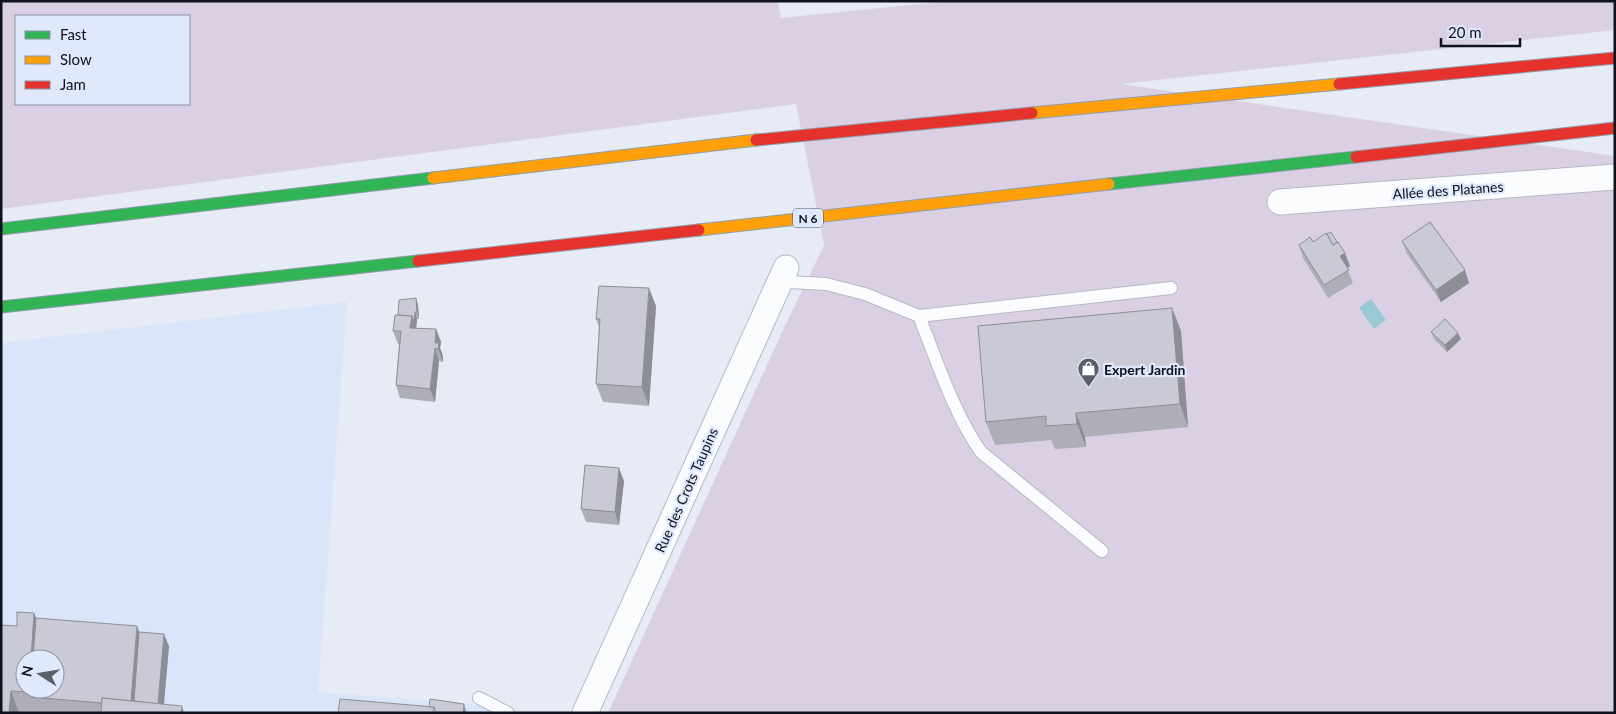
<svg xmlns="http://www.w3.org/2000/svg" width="1616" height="714" font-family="Lato,sans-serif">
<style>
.built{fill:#dae4fb;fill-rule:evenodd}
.green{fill:#dbd0e3;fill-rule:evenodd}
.water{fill:#9ac9d6}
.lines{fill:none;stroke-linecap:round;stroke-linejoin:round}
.lane-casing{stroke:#b4b9c3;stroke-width:14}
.street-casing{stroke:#b4b9c3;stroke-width:27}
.fast-casing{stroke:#8f9daa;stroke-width:13}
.slow-casing{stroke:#8f9daa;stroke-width:13}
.jam-casing{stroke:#8f9daa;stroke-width:13}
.lane{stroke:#fbfcfe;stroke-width:12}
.street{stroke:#fbfcfe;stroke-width:25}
.fast{stroke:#30b455;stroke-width:11}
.slow{stroke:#ff9f0a;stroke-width:11}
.jam{stroke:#e5322d;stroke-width:11}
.wall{fill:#adaeb7}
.shaded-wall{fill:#8d8d95}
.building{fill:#c9cad5;stroke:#8d8d95}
.labels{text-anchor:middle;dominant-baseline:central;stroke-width:4.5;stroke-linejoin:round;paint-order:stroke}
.shield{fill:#e0e8fc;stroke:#4c5260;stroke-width:1}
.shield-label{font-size:12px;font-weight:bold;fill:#0d121d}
.street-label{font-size:14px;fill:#0d121d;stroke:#e0e8fc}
.poi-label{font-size:14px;font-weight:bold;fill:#0d121d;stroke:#e0e8fc;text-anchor:start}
</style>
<rect width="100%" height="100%" fill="#e6ebf6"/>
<path class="built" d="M347,302l-29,390 160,13 15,8h-492v-370zM25,659h30v30h-30z"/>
<path class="green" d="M1,1h777l3,17 169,-17h665v29l-494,54 494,72v557h-1007l175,-383 41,-85 -28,-141 -795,105zM16,16h173v88h-173z"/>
<polygon class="water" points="1371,299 1386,320 1374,329 1359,308"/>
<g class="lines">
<defs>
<g id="lane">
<polyline points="779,285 790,282 826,284 865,294 919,316 1171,288"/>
<path d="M919,316c18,45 34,96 62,136l121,99"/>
<polyline points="479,698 508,713"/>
</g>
<g id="street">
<polyline points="1280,202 1615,177"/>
<polyline points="585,713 786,268"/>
</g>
<g id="fast">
<polyline points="1109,184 1356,157"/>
<polyline points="1,229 433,178"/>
<polyline points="1,307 418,261"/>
</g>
<g id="slow">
<polyline points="1032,113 1339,84"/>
<polyline points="433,178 756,140"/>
<polyline points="699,230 1109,184"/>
</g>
<g id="jam">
<polyline points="1339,84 1615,58"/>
<polyline points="756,140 1032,113"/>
<polyline points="1356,157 1615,128"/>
<polyline points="418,261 699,230"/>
</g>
</defs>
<use href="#lane" class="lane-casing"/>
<use href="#street" class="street-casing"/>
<use href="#fast" class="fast-casing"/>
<use href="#slow" class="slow-casing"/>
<use href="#jam" class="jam-casing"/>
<use href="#lane" class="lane"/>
<use href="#street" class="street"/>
<use href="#fast" class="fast"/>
<use href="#slow" class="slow"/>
<use href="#jam" class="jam"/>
</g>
<g class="wall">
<polygon points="1402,241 1469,283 1441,302 1407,254"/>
<polygon points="1313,242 1350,266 1347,268 1353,283 1328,298 1303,258 1299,245"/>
<polygon points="416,298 418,305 419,319 417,319 416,328 436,329 441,342 440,348 443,356 443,362 439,361 435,402 400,398 396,385 399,344 398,344 393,331 398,315"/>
<polygon points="656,306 649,406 603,402 596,384 599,327 596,319"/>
<polygon points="1172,308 1181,331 1188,427 1085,437 1086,447 1055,449 1051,440 995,445 986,422"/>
<polygon points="1431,332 1461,339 1447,352 1434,339"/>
<polygon points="624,481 619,525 586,522 581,509"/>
<polygon points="34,613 36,618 139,632 169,646 164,704 184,713 1,713 17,626"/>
</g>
<g class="shaded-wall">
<polygon points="1345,253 1350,266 1345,269 1340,256"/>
<polygon points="1465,270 1469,283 1441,302 1436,290"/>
<polygon points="649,288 656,306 649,406 642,387"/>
<polygon points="416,298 418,305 419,319 417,312"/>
<polygon points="1172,308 1181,331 1188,427 1180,404"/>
<polygon points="415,312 417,319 415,341 410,328 412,316"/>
<polygon points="436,329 441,342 440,348 443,356 443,362 438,349 435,343"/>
<polygon points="1458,333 1461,339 1447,352 1445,345"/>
<polygon points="435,348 439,361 435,402 430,389"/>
<polygon points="1076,413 1085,437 1086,447 1077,424"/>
<polygon points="619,468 624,481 619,525 615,512"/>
<polygon points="34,613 43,636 41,659 31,659"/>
<polygon points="137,626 144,644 139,711 131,705"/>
<polygon points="164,634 169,646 163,713 157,713"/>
<polygon points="11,691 19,713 9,713"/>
<polygon points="464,704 466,711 466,713 463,713"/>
<polygon points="182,706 184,713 181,713"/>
</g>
<g class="building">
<polygon points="1430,222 1465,270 1436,290 1402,241"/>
<polygon points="1331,232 1337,242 1333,245 1327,234"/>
<polygon points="1326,233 1333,245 1338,242 1345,253 1340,256 1349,270 1324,285 1299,245 1310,237 1313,242"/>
<polygon points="599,286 649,288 642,387 596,384 600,319 596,319"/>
<polygon points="416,298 417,312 415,312 414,322 412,316 398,315 399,300"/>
<polygon points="1172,308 1180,404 1076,413 1077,424 1046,426 1046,416 986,422 978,326"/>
<polygon points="395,315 412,316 410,328 436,329 435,343 439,343 438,349 435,348 430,389 396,385 401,331 393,331"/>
<polygon points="1445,319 1458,333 1445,345 1431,332"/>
<polygon points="585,465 619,468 615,512 581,509"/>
<polygon points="17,612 34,613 31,659 25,659 25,689 29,689 28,692 11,691 9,713 1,713 1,625 17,626"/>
<polygon points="36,618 137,626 131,701 102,698 102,703 30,697 31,689 55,689 55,659 33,659"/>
<polygon points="139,632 164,634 158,704 134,701"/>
<polygon points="102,698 182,706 181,713 101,713"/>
<polygon points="340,699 434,707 433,713 338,713"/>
<polygon points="430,699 464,704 463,713 436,713 434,707 429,707"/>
</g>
<defs>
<symbol id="shop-pin" viewBox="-11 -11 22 30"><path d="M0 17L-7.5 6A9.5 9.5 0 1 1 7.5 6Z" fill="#595e69" stroke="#e0e8fc"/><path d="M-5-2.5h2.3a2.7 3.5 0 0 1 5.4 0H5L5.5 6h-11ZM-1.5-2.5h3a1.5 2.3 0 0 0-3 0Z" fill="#fff"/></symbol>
</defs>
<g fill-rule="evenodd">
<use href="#shop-pin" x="1076" y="356" width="25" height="34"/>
</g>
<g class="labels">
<rect class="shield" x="793" y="208.5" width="30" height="19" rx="4"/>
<g class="shield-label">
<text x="808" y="218">N 6</text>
</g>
<g class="street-label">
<text transform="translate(1448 190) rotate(-4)">Allée des Platanes</text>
<text transform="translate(686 490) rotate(-66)">Rue des Crots Taupins</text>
</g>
<g class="poi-label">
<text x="1104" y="369">Expert Jardin</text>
</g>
</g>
<rect width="1616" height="714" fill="none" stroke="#0d121d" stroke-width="5"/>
<rect x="15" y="15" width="175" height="90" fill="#e0e8fc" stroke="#8c92a3"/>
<rect x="25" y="31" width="25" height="8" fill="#30b455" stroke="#8c92a3"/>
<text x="60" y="40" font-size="15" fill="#0d121d">Fast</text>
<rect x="25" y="56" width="25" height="8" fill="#ff9f0a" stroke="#8c92a3"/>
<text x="60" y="65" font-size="15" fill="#0d121d">Slow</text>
<rect x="25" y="81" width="25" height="8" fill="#e5322d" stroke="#8c92a3"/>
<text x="60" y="90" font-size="15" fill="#0d121d">Jam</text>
<g transform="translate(40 674) rotate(282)"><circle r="24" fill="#e0e8fc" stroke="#8c92a3"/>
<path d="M0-4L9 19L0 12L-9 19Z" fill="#595e69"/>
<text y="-8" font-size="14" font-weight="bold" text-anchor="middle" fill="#0d121d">N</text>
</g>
<path d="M1441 38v8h79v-8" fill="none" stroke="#0d121d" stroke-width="2.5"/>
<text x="1448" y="38" font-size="15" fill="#0d121d" stroke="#e0e8fc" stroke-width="4" paint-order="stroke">20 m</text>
</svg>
